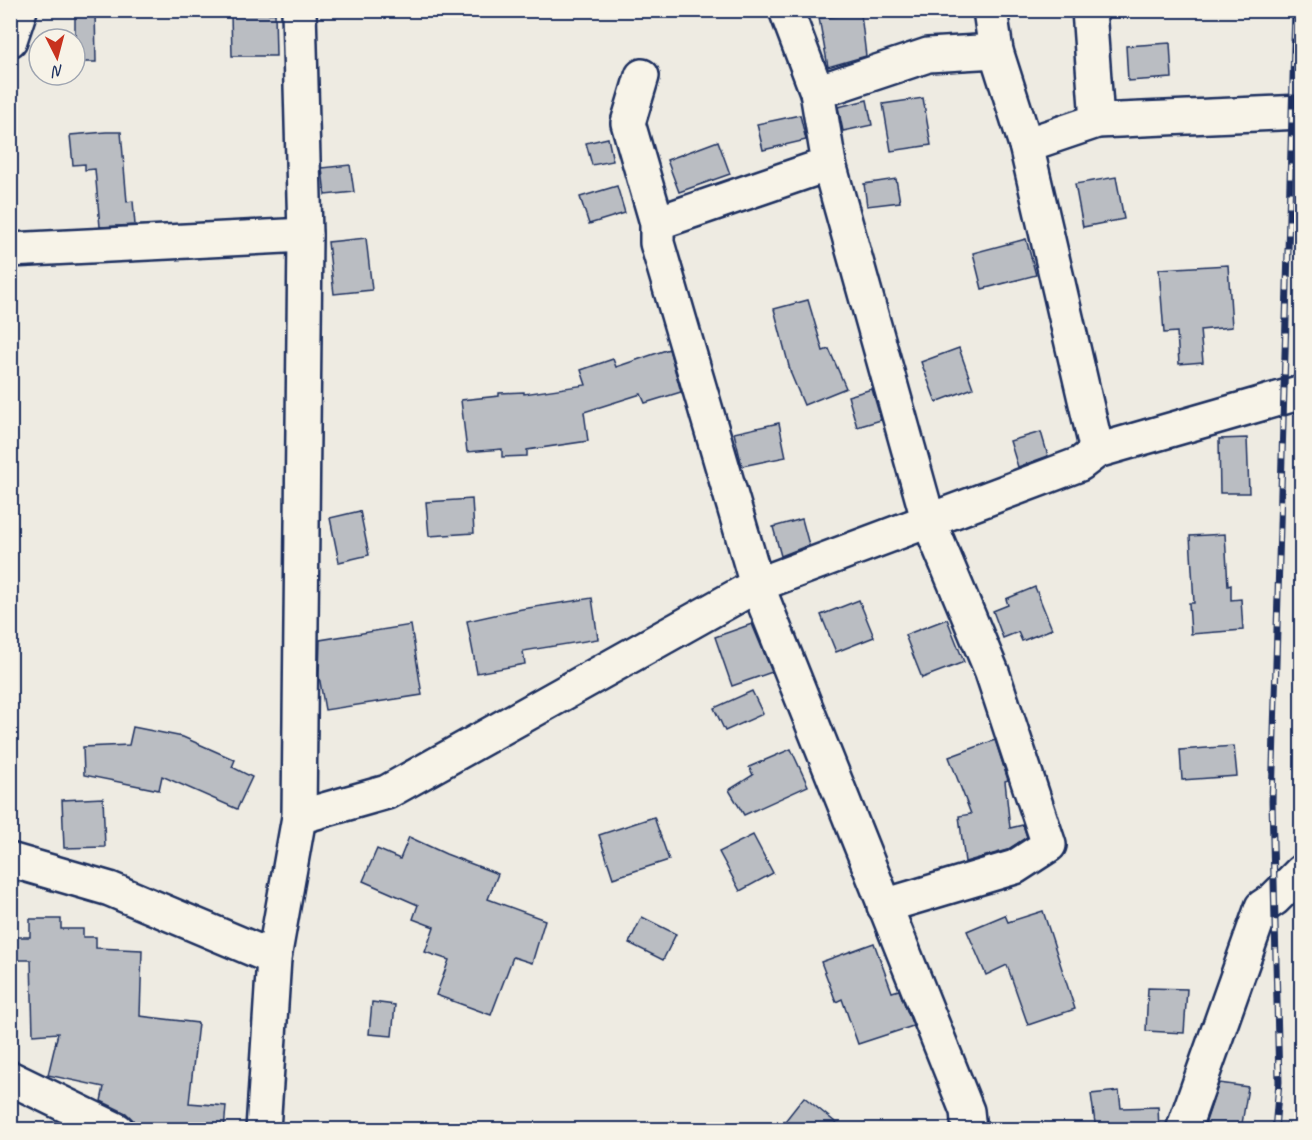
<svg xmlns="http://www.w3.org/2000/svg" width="1312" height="1140" font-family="Caveat,sans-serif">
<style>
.building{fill:#babdc2;stroke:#1b2f5e;stroke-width:1.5}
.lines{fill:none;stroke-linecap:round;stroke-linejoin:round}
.minor-casing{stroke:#1b2f5e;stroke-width:38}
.minor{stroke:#f7f3e8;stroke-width:33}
.rail-casing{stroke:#1b2f5e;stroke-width:7}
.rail{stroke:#f7f3e8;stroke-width:4.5;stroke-dasharray:14;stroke-linecap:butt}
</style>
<rect width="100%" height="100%" fill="#eeebe2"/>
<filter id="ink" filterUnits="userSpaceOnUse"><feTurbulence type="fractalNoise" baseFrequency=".0167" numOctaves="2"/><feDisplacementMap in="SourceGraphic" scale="12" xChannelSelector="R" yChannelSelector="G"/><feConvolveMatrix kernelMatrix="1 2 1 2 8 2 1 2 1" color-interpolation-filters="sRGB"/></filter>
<g filter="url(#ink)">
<g class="building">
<polygon points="75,10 95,10 96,62 75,62"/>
<polygon points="275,13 276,56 232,56 231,14"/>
<polygon points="861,14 866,56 828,67 819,18"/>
<polygon points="1170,43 1172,78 1128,81 1126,46"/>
<polygon points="923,98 931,145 891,151 883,104"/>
<polygon points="867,100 872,125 843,131 838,107"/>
<polygon points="800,115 806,140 763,150 757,124"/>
<polygon points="106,132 121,132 127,202 133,201 135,225 100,227 95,169 85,170 85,164 73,165 70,135"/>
<polygon points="608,138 613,161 592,165 586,143"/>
<polygon points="718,141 730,174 679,192 667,160"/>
<polygon points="350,165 354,192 325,195 322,168"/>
<polygon points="1116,177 1124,219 1083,227 1075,184"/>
<polygon points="896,179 900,202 867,206 864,184"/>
<polygon points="617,186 625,213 589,224 580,197"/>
<polygon points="366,238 372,290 334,294 328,242"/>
<polygon points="1026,239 1036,275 982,289 973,253"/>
<polygon points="1228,265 1232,327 1200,330 1203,362 1179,364 1177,332 1164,333 1159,269"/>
<polygon points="808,300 823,351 829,349 846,388 804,405 791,374 774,309"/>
<polygon points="959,348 973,388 936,402 921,362"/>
<polygon points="669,349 681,392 645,403 641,394 584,412 588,441 527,450 527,456 502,457 502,449 467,452 461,400 499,396 499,393 524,392 524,394 586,385 581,370 613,359 616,367"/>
<polygon points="872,389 881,420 857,427 848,396"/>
<polygon points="779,423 786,457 742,466 734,433"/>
<polygon points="1041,432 1048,456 1018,467 1010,441"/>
<polygon points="1247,438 1249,493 1220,493 1219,439"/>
<polygon points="472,499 474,533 429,536 426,502"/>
<polygon points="360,511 369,555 339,562 330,518"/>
<polygon points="802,519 809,545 781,556 773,527"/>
<polygon points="1225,534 1228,586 1231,585 1231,600 1241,599 1243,630 1191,634 1189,603 1194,603 1190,536"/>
<polygon points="1035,587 1052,629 1022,641 1018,632 1003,638 993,611 1008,605 1006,599"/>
<polygon points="592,598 598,639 523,651 525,664 477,673 467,621 522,609"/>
<polygon points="859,600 874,637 836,652 821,615"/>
<polygon points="947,619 964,662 922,678 905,635"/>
<polygon points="752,624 772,672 732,686 715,637"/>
<polygon points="411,625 422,695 325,710 319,676 320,640"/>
<polygon points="752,691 763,714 725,731 714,708"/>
<polygon points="133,727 183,737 235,760 232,767 252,777 237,809 162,776 159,790 84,775 83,747 129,745"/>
<polygon points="995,740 1008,780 1005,781 1010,828 1023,825 1027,837 1007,850 965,862 959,816 971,814 949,757"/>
<polygon points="1234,746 1237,776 1182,780 1180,750"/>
<polygon points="791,749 808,786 744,815 729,790 753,775 749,767"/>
<polygon points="103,798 105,847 64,848 62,800"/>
<polygon points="654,817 669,860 613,878 599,835"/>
<polygon points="753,835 773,873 740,891 719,852"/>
<polygon points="409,837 446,854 498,874 488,899 545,920 532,963 513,957 491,1015 436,995 449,960 425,952 434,927 413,919 418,905 363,881 377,849 400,859"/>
<polygon points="1043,911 1075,1009 1028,1025 1007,965 986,975 967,931 1005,915 1008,922"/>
<polygon points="642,917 676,934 663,960 629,943"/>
<polygon points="30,919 61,919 61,929 83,929 83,937 96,937 96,948 142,950 140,1016 198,1023 189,1103 226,1106 224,1130 136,1130 133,1120 126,1113 101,1101 104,1087 48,1075 58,1033 33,1035 31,960 10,960 10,937 30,937"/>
<polygon points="874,943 892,992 899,990 913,1026 858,1044 842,999 836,1002 821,962"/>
<polygon points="1148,988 1187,989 1184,1033 1146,1031"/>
<polygon points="372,1002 395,1005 392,1036 369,1034"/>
<polygon points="1219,1083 1248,1087 1241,1130 1203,1130"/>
<polygon points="1119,1091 1121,1108 1158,1107 1159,1130 1096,1130 1091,1094"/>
<polygon points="804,1097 845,1130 778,1130"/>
</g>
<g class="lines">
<defs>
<g id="minor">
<polyline points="786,10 817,92 829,164 928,519 992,672 1049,845 1015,867 884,906"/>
<polyline points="990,10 996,51 1026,145 1097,451"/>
<polyline points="1089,10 1097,121"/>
<polyline points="10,40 20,10"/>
<polyline points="642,76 628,123 657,223 657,243 757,585 967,1111 969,1130"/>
<polyline points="817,92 928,55 996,51"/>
<polyline points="1026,145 1097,121 1302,112"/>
<polyline points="657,223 829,164"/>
<polyline points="10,250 305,235"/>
<polyline points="299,817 387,792 757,585 1080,464 1097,451 1302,392"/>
<polyline points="10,860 110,889 274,958"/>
<polyline points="10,1078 117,1130"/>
<polyline points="263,1130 274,958 299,817 305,235 299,10"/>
<polyline points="1183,1130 1262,907 1274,899 1301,872"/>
</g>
</defs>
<use href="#minor" class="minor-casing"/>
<use href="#minor" class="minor"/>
<defs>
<polyline id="rail" points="1275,1130 1279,1082 1272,801 1295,10"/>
</defs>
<use href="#rail" class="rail-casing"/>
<use href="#rail" class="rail"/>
</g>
</g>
<rect width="1312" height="1140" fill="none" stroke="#f7f3e8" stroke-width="36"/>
<rect x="18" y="18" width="1276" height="1104" fill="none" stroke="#1b2f5e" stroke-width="2" filter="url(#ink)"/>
<g transform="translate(57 57) rotate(174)"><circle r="28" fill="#f7f3e8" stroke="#9fa5b1" stroke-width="1.5"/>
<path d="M0-4.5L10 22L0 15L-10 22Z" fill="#c8321e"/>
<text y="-9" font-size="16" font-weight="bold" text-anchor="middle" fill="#1b2f5e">N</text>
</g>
</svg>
